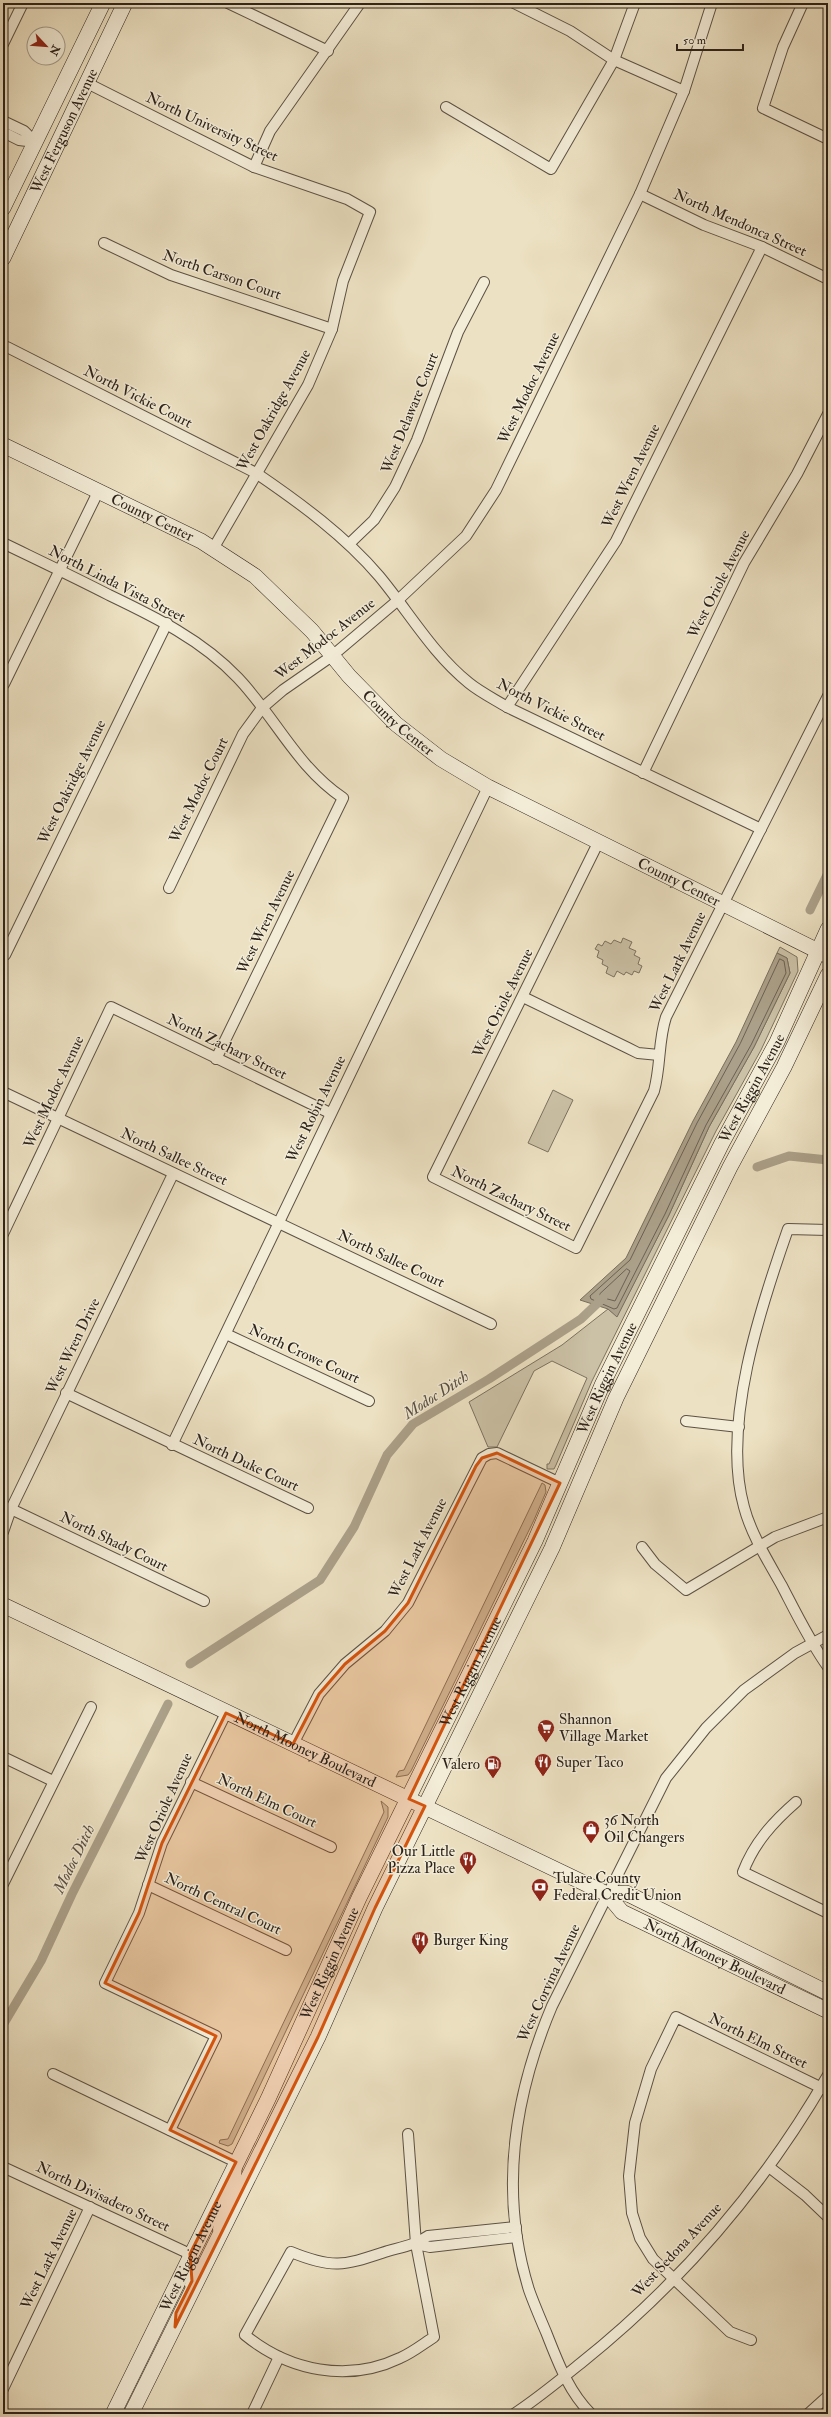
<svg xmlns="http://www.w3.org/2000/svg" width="831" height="2417" font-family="'IM FELL Double Pica',serif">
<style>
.green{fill:#cbc1a6;stroke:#7c7260}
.water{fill:#aba089;stroke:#786e5d}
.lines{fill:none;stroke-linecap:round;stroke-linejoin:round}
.shore{stroke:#6c6152;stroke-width:1}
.canal{stroke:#aba089;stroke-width:9}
.street-casing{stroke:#5c5245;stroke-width:12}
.secondary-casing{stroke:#2c221b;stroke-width:16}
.street{stroke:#f3ecd7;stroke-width:10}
.secondary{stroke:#f3ecd7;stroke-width:15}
.marked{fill:#d5540e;fill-opacity:0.2;stroke:#d5540e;stroke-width:3;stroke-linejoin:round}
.labels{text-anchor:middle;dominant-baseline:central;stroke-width:3;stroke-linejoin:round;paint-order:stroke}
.street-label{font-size:15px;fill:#2c221b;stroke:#f3ecd7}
.poi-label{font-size:15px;fill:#2c221b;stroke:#f3ecd7;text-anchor:start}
.water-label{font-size:16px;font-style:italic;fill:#584e42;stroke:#f3ecd7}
</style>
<rect width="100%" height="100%" fill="#ece1c2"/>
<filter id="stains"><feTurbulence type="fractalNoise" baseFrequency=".005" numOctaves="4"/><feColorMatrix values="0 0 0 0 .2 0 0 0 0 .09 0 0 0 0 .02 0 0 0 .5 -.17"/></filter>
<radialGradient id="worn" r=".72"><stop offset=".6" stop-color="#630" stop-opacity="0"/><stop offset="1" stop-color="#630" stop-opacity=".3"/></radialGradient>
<g class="green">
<polygon points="623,938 632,942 629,948 636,951 634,955 640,958 638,964 642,966 639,973 634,971 632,975 626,972 624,975 617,971 614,977 606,973 608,967 602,964 603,960 597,957 599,951 595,949 598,944 602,946 605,941 611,944 614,940 621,943"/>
<polygon points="780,947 797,957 798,971 761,1050 716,1131 592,1381 556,1465 554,1469 547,1469 547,1464 549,1464 587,1378 552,1361 534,1371 497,1447 488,1447 469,1402 562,1345 608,1309 617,1316 669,1215 709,1127 754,1047 790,973 787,958 777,953"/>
<polygon points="553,1090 573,1100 548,1152 528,1143"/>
<polygon points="542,1483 545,1485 546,1492 534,1520 411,1771 408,1775 396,1777 399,1771 404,1770"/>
<polygon points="381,1801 388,1807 388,1817 232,2144 228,2146 219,2143 220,2140 228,2139 384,1812"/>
</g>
<polygon class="water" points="777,953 787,958 790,973 754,1047 709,1127 669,1215 617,1317 608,1309 580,1300 626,1258 693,1121 736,1042"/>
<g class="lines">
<g class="shore">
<polygon points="780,959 784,961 786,973 751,1045 706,1125 665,1214 617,1308 614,1309 591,1299 590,1296 630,1260 697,1123 740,1044"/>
<polygon points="627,1269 630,1271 615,1301 600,1297 600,1294"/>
</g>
<g class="canal">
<polyline points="810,910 828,873"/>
<polyline points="757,1167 789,1156 828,1160"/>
<polyline points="190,1664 320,1580 354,1527 387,1455 413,1424 489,1379 581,1319 603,1298"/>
<polyline points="3,2025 41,1961 72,1894 168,1704"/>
</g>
<defs>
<g id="street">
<polyline points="228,3 328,51"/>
<polyline points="514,3 570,31 614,60 684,91"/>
<polyline points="803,3 783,47 763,108 828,139"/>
<polyline points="3,44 23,3"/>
<polyline points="87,83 254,167 347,199 370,212 343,281 332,329 308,385 213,549"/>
<polyline points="446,107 551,169 614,60 635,3"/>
<polyline points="3,121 24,131 35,142"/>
<polyline points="3,132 19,140 35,142"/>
<polyline points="254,167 270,131 360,3"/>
<polyline points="640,194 704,225 762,247 828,279"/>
<polyline points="104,243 171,275 332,329"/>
<path d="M7,347l249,126c44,30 89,63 123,103 30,36 53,77 90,107 11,9 25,16 38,24l254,122"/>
<path d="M3,543c35,17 71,34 106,52 46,22 93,45 129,83 38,40 58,88 105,120l-127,261"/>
<polyline points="349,544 374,520 395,487 417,440 458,332 484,282"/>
<polyline points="4,684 98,492"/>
<polyline points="507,707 616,541 762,247"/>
<polyline points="643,773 744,563 797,474 828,414"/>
<path d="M599,841l-166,336 143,71 78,-157c7,-25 4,-50 12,-74l162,-321"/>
<polyline points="169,888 243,734 262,708 283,690 332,656 397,601 466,536 496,490 640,194 684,91 712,3"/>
<polyline points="3,954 5,955 167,623"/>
<polyline points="523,997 628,1048 638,1053 659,1055"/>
<polyline points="3,1092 491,1324"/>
<path d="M828,1230l-40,-1c-27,77 -67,196 -44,278 7,27 24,54 38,79 14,27 28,56 46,81"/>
<polyline points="3,1234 111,1007 330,1113"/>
<polyline points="226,1334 369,1401"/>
<polyline points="66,1393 308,1508"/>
<polyline points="686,1421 739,1427"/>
<polyline points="172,1445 488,787"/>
<polyline points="11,1509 204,1601"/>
<polyline points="3,1532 11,1509 173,1174"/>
<polyline points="642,1547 655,1564 686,1590 775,1537 828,1517"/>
<polyline points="293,1744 319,1694 345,1664 385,1631 408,1603 482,1458 489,1454 497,1453 560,1483"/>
<polyline points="3,1757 53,1781"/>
<polyline points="191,1782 331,1847"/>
<path d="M796,1802c-23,20 -42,41 -53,70l85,41"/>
<polyline points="3,1884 91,1707"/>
<polyline points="148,1885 286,1950"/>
<path d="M53,2074l183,88c4,26 -15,42 -18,67"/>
<polyline points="170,2130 216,2036 105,1983 139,1913 162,1843 226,1713"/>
<path d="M408,2134l8,110 18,93c-11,7 -22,16 -34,21 -52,25 -111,13 -155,-23l46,-83c44,18 54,13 97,-1 14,-4 27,-6 40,-15l88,-9"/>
<polyline points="3,2167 190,2254 193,2271 190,2285"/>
<polyline points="769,2167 805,2195 828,2217"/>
<polyline points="416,2244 430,2247 517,2237"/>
<polyline points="751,2340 730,2332 653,2259 640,2238 632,2213 629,2176 635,2123 651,2069 676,2017 828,2091"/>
<polyline points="3,2389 90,2207"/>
<polyline points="252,2414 279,2357"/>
<path d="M514,2414c23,-15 46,-34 67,-51 100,-80 183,-177 247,-288"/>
<path d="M591,2414c-23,-23 -33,-52 -45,-82 -6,-14 -12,-28 -17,-42 -30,-96 -15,-194 23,-284l114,-228 40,-50 38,-38 51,-37 33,-18"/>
<polyline points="808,2414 828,2396"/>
</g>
<g id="secondary">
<polyline points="3,208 103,3"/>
<path id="s1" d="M3,258l122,-255"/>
<path id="s2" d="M3,445l198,96 54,35 57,55 37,45 47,48 45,35 47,28 340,169"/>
<path id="s3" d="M3,1605l604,289 15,18 206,99"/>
<polyline points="607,1894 626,1893 828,1993"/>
<path id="s4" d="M113,2414l155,-315 91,-201 176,-357 68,-158 119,-240 55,-101 51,-113"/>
<polyline points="131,2414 318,2037 375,1908 552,1548 616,1398 730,1167 784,1067 828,975"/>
</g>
</defs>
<use href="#street" class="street-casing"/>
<use href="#secondary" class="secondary-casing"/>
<use href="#street" class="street"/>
<use href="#secondary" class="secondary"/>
</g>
<path class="marked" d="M497,1453l63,30 -151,316 16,7 -50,102 -57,129 -143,290 1,-14 16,-32 -2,-27 46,-92 -66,-32 46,-94 -111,-53 34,-70 23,-70 64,-130 67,31 26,-50 26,-30 40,-33 23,-28 68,-137 6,-8z"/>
<defs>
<symbol id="supermarket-pin" viewBox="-11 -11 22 30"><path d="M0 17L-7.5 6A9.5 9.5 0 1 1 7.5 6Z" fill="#8f2418" stroke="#f3ecd7"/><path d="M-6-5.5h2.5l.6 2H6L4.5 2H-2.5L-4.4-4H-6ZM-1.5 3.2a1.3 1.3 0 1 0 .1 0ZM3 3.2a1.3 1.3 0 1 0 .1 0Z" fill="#fff"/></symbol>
<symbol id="restaurant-pin" viewBox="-11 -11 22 30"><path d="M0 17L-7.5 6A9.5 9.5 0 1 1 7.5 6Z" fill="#8f2418" stroke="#f3ecd7"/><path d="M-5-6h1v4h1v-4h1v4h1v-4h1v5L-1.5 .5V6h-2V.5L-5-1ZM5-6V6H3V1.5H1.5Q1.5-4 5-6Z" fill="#fff"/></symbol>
<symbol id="fuel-pin" viewBox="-11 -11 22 30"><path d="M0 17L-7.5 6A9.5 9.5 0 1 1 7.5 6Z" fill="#8f2418" stroke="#f3ecd7"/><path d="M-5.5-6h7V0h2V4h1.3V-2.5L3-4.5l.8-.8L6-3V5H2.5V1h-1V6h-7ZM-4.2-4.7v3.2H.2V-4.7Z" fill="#fff"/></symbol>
<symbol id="shop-pin" viewBox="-11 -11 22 30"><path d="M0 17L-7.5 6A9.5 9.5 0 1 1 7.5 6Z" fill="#8f2418" stroke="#f3ecd7"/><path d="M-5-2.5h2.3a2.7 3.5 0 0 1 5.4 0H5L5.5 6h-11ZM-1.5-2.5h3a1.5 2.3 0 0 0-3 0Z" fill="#fff"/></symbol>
<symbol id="bank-pin" viewBox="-11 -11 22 30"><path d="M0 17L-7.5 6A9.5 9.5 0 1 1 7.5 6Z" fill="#8f2418" stroke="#f3ecd7"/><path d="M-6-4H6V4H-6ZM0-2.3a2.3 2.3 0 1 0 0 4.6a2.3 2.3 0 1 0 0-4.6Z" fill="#fff"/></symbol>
</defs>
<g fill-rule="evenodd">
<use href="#supermarket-pin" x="536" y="1718" width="20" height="27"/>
<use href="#restaurant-pin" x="533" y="1752" width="20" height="27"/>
<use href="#fuel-pin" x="483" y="1754" width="20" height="27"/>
<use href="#shop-pin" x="581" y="1819" width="20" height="27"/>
<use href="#restaurant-pin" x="458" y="1850" width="20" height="27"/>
<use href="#bank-pin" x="530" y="1877" width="20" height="27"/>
<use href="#restaurant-pin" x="410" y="1930" width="20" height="27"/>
</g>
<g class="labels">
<g class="street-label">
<text transform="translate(212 127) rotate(25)">North University Street</text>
<text stroke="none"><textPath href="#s1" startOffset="141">West Ferguson Avenue</textPath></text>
<text transform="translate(740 223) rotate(24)">North Mendonca Street</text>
<text transform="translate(222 275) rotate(19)">North Carson Court</text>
<text transform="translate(529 388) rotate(-64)">West Modoc Avenue</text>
<text transform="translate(138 397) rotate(27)">North Vickie Court</text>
<text transform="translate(274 410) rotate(-61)">West Oakridge Avenue</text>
<text transform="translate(410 413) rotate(-68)">West Delaware Court</text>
<text transform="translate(631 476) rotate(-64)">West Wren Avenue</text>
<text stroke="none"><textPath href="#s2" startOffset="166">County Center</textPath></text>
<text transform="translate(117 584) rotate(27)">North Linda Vista Street</text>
<text transform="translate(719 584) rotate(-63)">West Oriole Avenue</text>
<text transform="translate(325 639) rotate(-38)">West Modoc Avenue</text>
<text transform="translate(551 710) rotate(27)">North Vickie Street</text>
<text stroke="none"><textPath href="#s2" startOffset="490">County Center</textPath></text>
<text transform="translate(72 782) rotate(-64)">West Oakridge Avenue</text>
<text transform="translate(199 790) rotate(-64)">West Modoc Court</text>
<text stroke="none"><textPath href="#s2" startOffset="814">County Center</textPath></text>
<text transform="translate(266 922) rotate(-64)">West Wren Avenue</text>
<text transform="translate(678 962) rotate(-64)">West Lark Avenue</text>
<text transform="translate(503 1003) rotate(-64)">West Oriole Avenue</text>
<text transform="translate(227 1047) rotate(26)">North Zachary Street</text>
<text stroke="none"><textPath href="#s4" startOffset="1472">West Riggin Avenue</textPath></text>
<text transform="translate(54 1092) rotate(-65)">West Modoc Avenue</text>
<text transform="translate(316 1109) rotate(-64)">West Robin Avenue</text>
<text transform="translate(174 1157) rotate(25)">North Sallee Street</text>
<text transform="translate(511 1199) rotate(26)">North Zachary Street</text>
<text transform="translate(391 1259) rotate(25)">North Sallee Court</text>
<text transform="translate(73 1346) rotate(-64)">West Wren Drive</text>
<text transform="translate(304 1354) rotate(25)">North Crowe Court</text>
<text stroke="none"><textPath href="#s4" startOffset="1148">West Riggin Avenue</textPath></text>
<text transform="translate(246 1463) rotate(25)">North Duke Court</text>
<text transform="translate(114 1542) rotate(26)">North Shady Court</text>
<text transform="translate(418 1548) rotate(-63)">West Lark Avenue</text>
<text stroke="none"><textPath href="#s4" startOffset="824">West Riggin Avenue</textPath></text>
<text stroke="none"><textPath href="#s3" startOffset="335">North Mooney Boulevard</textPath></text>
<text transform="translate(267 1801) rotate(25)">North Elm Court</text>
<text transform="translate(164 1808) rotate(-66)">West Oriole Avenue</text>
<text transform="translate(223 1904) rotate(25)">North Central Court</text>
<text stroke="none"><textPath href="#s3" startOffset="796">North Mooney Boulevard</textPath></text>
<text stroke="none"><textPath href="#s4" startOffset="500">West Riggin Avenue</textPath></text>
<text transform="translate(549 1983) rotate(-65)">West Corvina Avenue</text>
<text transform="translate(758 2041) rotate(26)">North Elm Street</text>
<text transform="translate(103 2197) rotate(25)">North Divisadero Street</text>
<text transform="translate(677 2250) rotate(-47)">West Sedona Avenue</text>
<text stroke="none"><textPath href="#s4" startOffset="176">West Riggin Avenue</textPath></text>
<text transform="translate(49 2259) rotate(-64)">West Lark Avenue</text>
</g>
<g class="poi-label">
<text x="559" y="1719">Shannon<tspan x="559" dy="17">Village Market</tspan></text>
<text x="556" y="1762">Super Taco</text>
<text x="480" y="1764" text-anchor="end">Valero</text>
<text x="604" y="1820">36 North<tspan x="604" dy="17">Oil Changers</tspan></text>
<text x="455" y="1851" text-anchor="end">Our Little<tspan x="455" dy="17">Pizza Place</tspan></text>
<text x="553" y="1878">Tulare County<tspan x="553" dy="17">Federal Credit Union</tspan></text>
<text x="433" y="1940">Burger King</text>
</g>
<g class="water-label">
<text transform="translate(436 1395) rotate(-33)">Modoc Ditch</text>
<text transform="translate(74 1859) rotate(-64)">Modoc Ditch</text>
</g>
</g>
<rect width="831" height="2417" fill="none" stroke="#ece1c2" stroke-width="16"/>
<rect x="4" y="4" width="823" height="2409" fill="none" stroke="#2c221b" stroke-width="2"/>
<rect x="8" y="8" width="815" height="2401" fill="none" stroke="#2c221b"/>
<g transform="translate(46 46) rotate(116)"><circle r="19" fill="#f3ecd7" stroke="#a39b8c"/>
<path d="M0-3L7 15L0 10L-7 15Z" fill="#8f2418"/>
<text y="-6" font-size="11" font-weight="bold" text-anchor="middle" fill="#2c221b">N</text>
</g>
<path d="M677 44v6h66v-6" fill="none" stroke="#2c221b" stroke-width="2"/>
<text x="683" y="44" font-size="12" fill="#2c221b" stroke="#f3ecd7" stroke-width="3" paint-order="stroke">50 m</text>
<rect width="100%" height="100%" filter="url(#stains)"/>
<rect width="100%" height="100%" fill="url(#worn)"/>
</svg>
